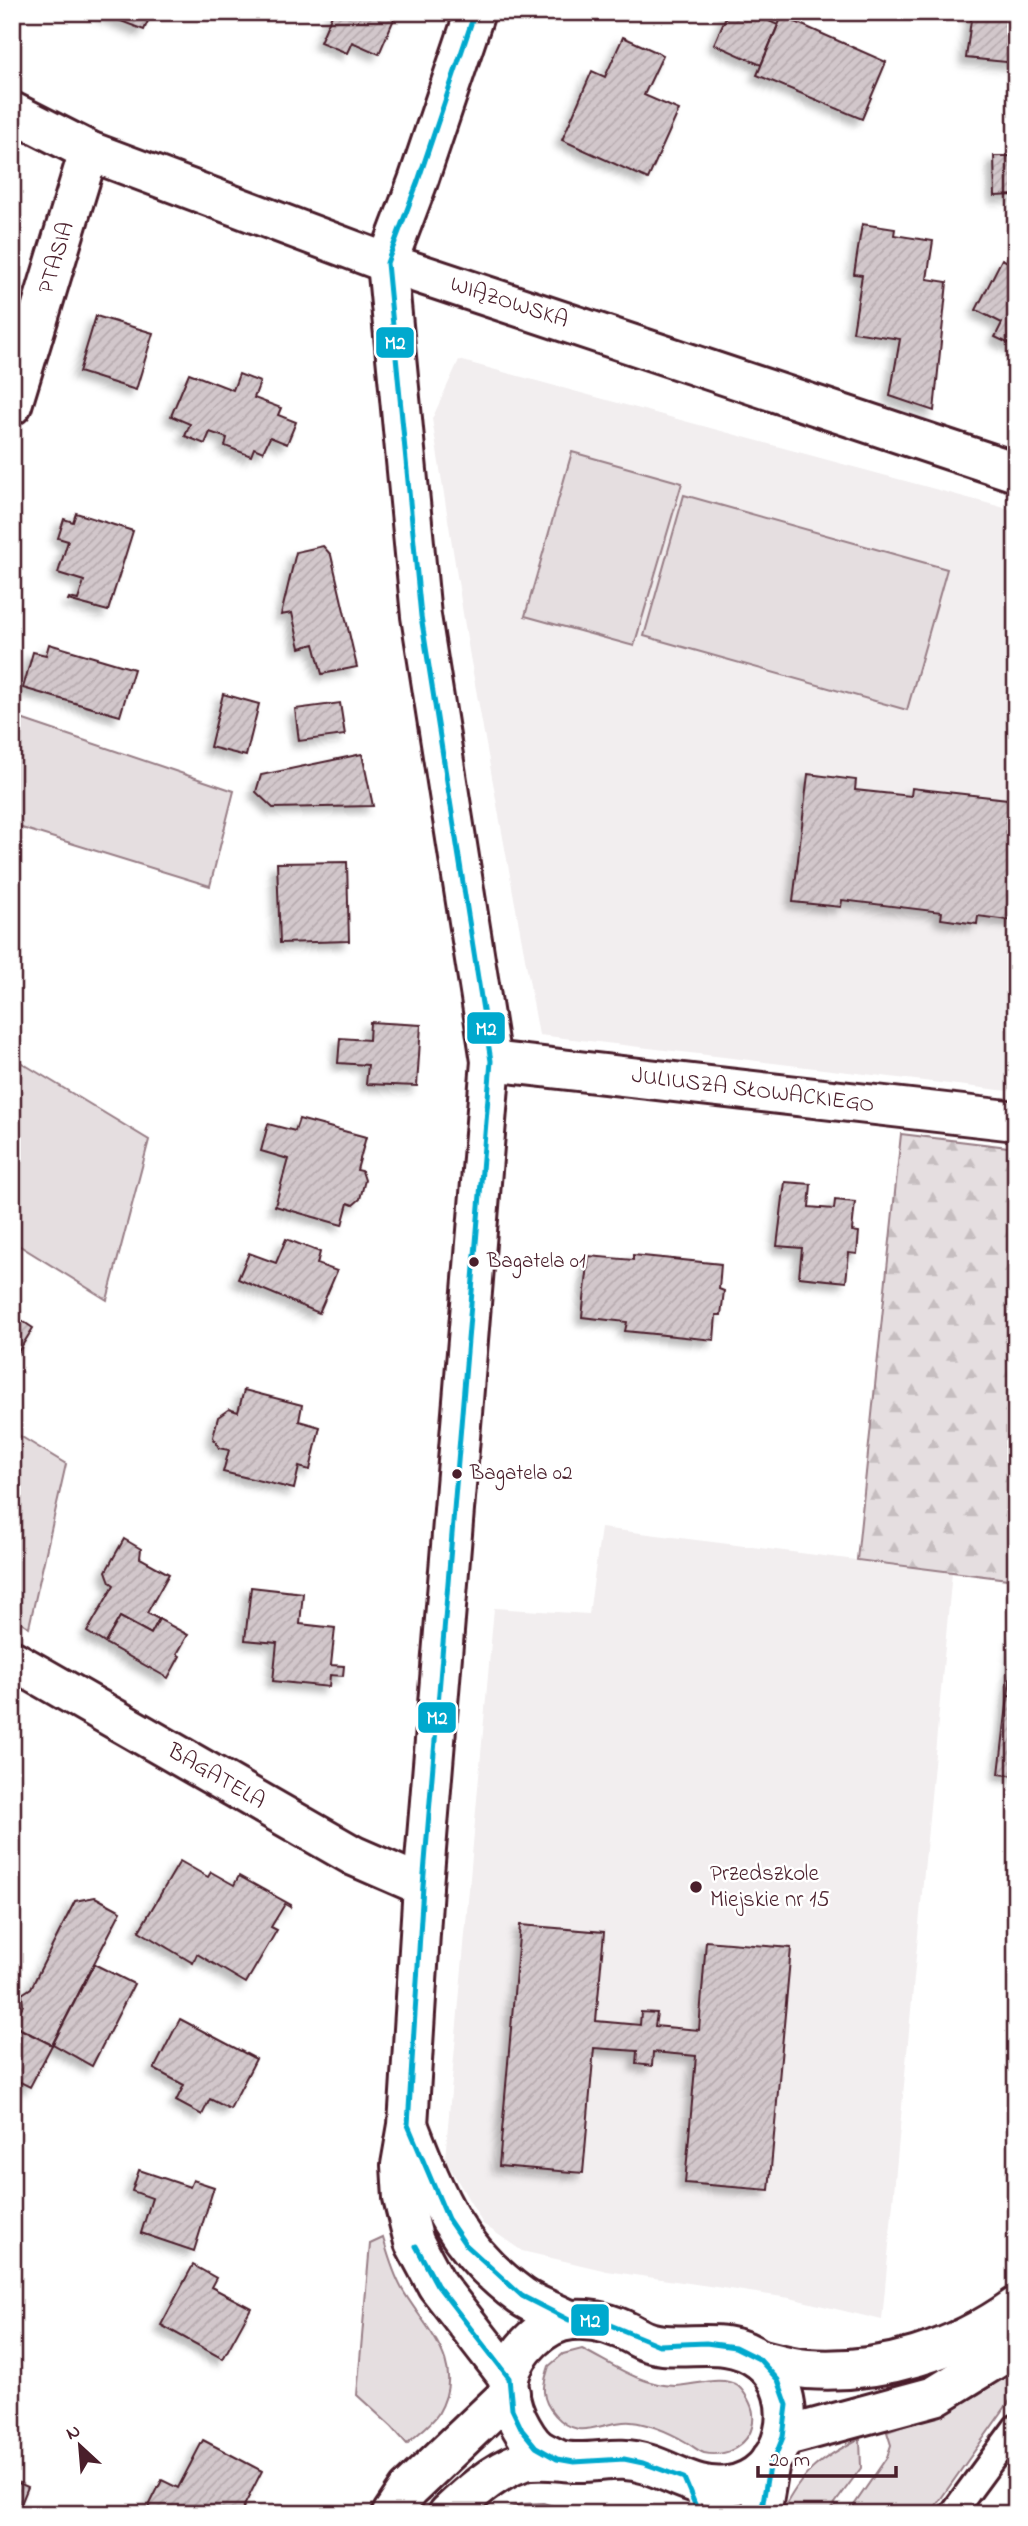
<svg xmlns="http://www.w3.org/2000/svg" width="1028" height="2526" font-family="'Indie Flower',sans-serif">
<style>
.built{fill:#f2eeef}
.green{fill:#e5dee0;stroke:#987e86;stroke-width:2}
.forest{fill:url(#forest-firs);stroke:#987e86;stroke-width:2}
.building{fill:url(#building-hatch);stroke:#4a1f2b;stroke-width:2;filter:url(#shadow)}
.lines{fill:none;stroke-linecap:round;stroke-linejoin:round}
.lane-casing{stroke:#4a1f2b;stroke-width:30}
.street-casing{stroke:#4a1f2b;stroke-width:44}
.secondary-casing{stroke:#4a1f2b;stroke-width:44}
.lane{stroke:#fff;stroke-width:24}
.street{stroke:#fff;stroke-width:38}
.secondary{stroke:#fff;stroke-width:38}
.bus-1-casing{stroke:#fff;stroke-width:10}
.bus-1{stroke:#00a9ce;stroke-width:5}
.bus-dot{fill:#4a1f2b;stroke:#fff;stroke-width:2.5}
.labels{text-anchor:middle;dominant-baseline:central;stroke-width:5;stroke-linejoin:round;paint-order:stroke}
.bus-label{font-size:21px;fill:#4a1f2b;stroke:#fff;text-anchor:start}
.street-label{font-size:23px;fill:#4a1f2b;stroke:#fff}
.poi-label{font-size:23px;fill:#4a1f2b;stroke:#fff;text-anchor:start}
.line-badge{stroke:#fff;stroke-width:2.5}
.badge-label{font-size:19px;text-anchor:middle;font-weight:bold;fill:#fff}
</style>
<defs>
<pattern id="forest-firs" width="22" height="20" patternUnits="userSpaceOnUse" patternTransform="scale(1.75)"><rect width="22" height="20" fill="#e5dee0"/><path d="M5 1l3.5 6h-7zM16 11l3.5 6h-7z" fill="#c6bec0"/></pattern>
<pattern id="building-hatch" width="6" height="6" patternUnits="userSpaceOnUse" patternTransform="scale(1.75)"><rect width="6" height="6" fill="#d2c7cb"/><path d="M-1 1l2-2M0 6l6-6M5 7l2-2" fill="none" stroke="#b6aaae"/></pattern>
<filter id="shadow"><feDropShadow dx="-6" dy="6" stdDeviation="3.5" flood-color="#0004"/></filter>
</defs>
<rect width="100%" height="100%" fill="#fff"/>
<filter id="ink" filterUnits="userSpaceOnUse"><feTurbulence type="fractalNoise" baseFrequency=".0143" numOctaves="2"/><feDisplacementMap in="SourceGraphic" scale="14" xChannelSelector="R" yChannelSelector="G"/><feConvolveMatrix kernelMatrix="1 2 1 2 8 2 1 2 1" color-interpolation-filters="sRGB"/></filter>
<g filter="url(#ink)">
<g class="built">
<polygon points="459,360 1016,511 1016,1092 539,1035 469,651 432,419"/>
<polygon points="601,1528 952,1572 882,2320 790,2298 607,2271 522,2251 483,2224 445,2159 494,1608 589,1614"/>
</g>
<g class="green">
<polygon points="572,452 682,483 634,646 525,616"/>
<polygon points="684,495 947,569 907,710 644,636"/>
<polygon points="12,716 234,791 210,886 12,825"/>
<polygon points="12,1057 149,1140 107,1300 12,1241"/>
<polygon points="12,1431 66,1464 29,1627 12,1617"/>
<path d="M383,2238c5,17 10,35 19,51 23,40 66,74 36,125 -7,11 -22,21 -31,30l-15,-17 -35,-32 13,-151z"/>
<path d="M582,2349c30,15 57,36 93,37 18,0 47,-12 63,0 7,6 14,19 15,27 3,27 -23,46 -49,40 -6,-2 -13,-8 -18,-11 -17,-10 -35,-18 -55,-20 -17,-2 -36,9 -53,7 -16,-3 -33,-21 -34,-37 -1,-9 3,-19 5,-26l14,-12z"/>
<path d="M1016,2364v28l-86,122h-82l39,-57 4,-12 -4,-13c47,-17 94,-30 129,-68z"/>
<path d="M860,2438l1,30 -34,46h-46c22,-44 37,-53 79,-76z"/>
<path d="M543,2503c13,4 25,8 38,8 27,0 41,-13 66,3h-152l26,-10z"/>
</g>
<polygon class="forest" points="901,1134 1016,1148 1016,1580 857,1560"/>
<g class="building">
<polygon points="98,12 152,12 144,30"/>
<polygon points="333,12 397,12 379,54 352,42 347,53 320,42"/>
<polygon points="728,12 749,12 778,25 761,65 714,44"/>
<polygon points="972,12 1016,12 1016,63 966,58"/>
<polygon points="782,16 886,62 862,119 757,75"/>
<polygon points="623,37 663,55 644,95 679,110 648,179 562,140 592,71 605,77"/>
<polygon points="994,156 1016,156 1016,195 995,196"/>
<polygon points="862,224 895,229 894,235 933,241 927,279 947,282 934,411 890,396 900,339 853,332 862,275 854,274"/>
<polygon points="1002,259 1016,266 1016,347 995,337 1002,323 976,310"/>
<polygon points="96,316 153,333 136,390 79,372"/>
<polygon points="189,373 233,390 239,374 260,382 254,398 281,408 278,415 296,422 287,444 270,437 263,452 254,448 251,456 225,446 227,438 210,432 205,444 185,436 190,424 171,416"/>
<polygon points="76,513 133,531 108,611 68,600 69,598 78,600 84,581 58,573 68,541 58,538 64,519 73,522"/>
<polygon points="323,546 331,555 357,667 322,674 314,644 300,648 292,613 281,615 296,552"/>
<polygon points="49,644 134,669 120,716 23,688 33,652 46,655"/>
<polygon points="223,694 259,704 246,756 210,747"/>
<polygon points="340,703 345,735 299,741 295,709"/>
<polygon points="362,754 373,806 273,808 256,792 261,775"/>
<polygon points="808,774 856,780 855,790 911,796 912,788 1016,800 1016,921 978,916 977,924 941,919 942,912 842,900 841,907 793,902"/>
<polygon points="347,862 349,941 280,943 277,863"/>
<polygon points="370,1022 421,1025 417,1086 366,1084 368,1065 338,1063 340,1038 369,1040"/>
<polygon points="299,1119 366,1137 357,1170 362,1171 365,1180 360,1199 353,1205 348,1203 342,1225 275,1206 288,1159 261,1151 268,1124 295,1131"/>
<polygon points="785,1182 811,1184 809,1207 834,1209 835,1200 855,1202 852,1231 859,1232 857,1254 849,1253 846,1282 799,1277 802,1248 777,1246"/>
<polygon points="286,1239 320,1252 317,1264 337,1271 319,1313 238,1279 249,1253 276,1263"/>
<polygon points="633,1255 721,1264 719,1289 724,1291 721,1315 716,1315 714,1340 625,1331 627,1322 582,1317 589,1256 633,1260"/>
<polygon points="12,1314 33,1328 12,1362"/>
<polygon points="244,1390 302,1405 299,1421 320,1427 310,1470 299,1467 294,1489 223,1472 229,1450 219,1448 213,1437 218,1417 229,1409 238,1412"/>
<polygon points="124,1539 141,1549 140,1558 169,1574 147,1613 159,1619 151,1634 120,1617 105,1643 87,1632 114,1585 110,1582 106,1571"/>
<polygon points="251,1587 303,1593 300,1624 335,1628 331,1665 344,1666 343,1676 330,1675 329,1687 273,1681 277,1643 245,1640"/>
<polygon points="120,1617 151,1634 159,1619 188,1635 177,1654 180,1656 168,1678 105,1643"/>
<polygon points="1016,1632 1016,1697 1008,1696"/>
<polygon points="1008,1696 1016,1697 1016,1776 999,1774"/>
<polygon points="180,1861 208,1877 211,1872 234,1885 239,1876 291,1905 290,1907 285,1904 271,1927 277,1930 246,1983 197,1954 193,1963 139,1931"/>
<polygon points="95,1897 121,1911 52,2045 13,2025 23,2005 22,1994 31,1988 75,1901"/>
<polygon points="520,1925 604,1932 596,2021 640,2025 641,2012 657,2013 655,2026 699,2030 706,1941 791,1948 769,2190 685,2183 696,2056 653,2052 652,2066 636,2064 637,2051 594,2048 583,2173 499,2166"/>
<polygon points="94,1964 134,1984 92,2066 53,2044"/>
<polygon points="180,2019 256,2059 230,2109 210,2099 202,2115 176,2101 184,2085 154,2069"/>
<polygon points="16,2027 52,2045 30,2087 12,2078 12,2033"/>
<polygon points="139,2170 190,2187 193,2180 214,2187 194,2251 141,2233 152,2198 132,2191"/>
<polygon points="193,2265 216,2278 211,2287 251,2308 223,2359 161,2325"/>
<polygon points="203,2440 262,2471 240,2514 145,2514 162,2480 178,2488"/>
<polygon points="12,2480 28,2487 19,2509 28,2514 12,2514"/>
</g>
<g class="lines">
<defs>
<polyline id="lane" points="952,2514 1016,2427"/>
<g id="street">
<polyline points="12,112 89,151 387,263 1016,472"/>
<polyline points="12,405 89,151"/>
<polyline points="491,1061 1016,1121"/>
<polyline points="12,1660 354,1856 423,1886"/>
<path d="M759,2359c16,4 32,9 48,10 75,5 148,-18 209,-62"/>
<polyline points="783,2437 935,2396 995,2359 1016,2335"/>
</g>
<g id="secondary">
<polyline points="475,12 418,181 387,263 421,616 491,1061 423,1886 408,2125 401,2165 403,2198 414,2242 437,2285 509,2378"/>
<path d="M409,2127c28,72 47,121 112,169 14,10 33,16 48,24"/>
<polyline points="392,2514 408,2490 510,2393"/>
<path d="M448,2514c21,-20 45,-42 73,-52 17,-5 36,-1 53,0 28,1 44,-7 73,2 29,9 50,26 81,22 59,-7 78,-91 32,-126 -40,-30 -86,-2 -123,-23 -20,-12 -41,-19 -65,-17 -28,2 -57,31 -63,58 -2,12 3,30 8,41 5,10 12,23 21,30 6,4 13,7 19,10"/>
<polyline points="761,2514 770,2461"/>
</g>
</defs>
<use href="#lane" class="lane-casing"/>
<use href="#street" class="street-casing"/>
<use href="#secondary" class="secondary-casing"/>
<use href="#lane" class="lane"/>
<use href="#street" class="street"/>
<use href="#secondary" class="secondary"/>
<defs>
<g id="bus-1">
<polyline points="475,12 418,181 387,263 421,616 491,1061 423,1886 408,2125 448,2219 465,2244 522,2296 569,2320 598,2320 659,2345 706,2343 735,2347 759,2359 778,2380 787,2405 783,2437 775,2457 770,2461 761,2514"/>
<polyline points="416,2246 437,2285 509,2378 512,2409 522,2430 536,2447 557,2459 574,2462 624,2459 643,2463 684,2478 699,2514"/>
</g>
</defs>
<use href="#bus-1" class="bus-1-casing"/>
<use href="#bus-1" class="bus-1"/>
</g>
</g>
<g class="bus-dot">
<circle cx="474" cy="1262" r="6"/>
<circle cx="457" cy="1474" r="6"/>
<circle cx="696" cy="1887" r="7"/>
</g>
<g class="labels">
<g class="bus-label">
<text x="487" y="1262">Bagatela 01</text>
<text x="470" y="1474">Bagatela 02</text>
</g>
<g class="street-label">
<text transform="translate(57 258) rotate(-73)">PTASIA</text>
<text transform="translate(509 303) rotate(18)">WIĄZOWSKA</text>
<text transform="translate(753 1091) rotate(7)">JULIUSZA SŁOWACKIEGO</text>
<text transform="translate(216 1777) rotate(30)">BAGATELA</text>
</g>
<g class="poi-label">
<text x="710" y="1874">Przedszkole<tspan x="710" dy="26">Miejskie nr 15</tspan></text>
</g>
</g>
<g class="line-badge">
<rect x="375" y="326" width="40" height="33" rx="7" fill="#00a9ce"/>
<rect x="466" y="1011" width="40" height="34" rx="7" fill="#00a9ce"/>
<rect x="417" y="1701" width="40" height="33" rx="7" fill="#00a9ce"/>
<rect x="570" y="2303" width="40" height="34" rx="7" fill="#00a9ce"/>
</g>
<g class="badge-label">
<text x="395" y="349">M2</text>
<text x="486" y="1035">M2</text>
<text x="437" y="1724">M2</text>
<text x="590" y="2327">M2</text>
</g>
<rect width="1028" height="2526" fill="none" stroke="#fff" stroke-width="42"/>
<rect x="21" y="21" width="986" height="2484" fill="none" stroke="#4a1f2b" stroke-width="2.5" filter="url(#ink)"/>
<g transform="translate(80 2446) rotate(334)" stroke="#ffffff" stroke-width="5" paint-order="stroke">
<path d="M0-5L12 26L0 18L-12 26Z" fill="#4a1f2b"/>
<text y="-10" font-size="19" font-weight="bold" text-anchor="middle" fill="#4a1f2b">N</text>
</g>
<path d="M758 2466v10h138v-10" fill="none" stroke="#4a1f2b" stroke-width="3.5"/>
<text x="769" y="2466" font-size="21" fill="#4a1f2b" stroke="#ffffff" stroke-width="5" paint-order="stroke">20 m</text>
</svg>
